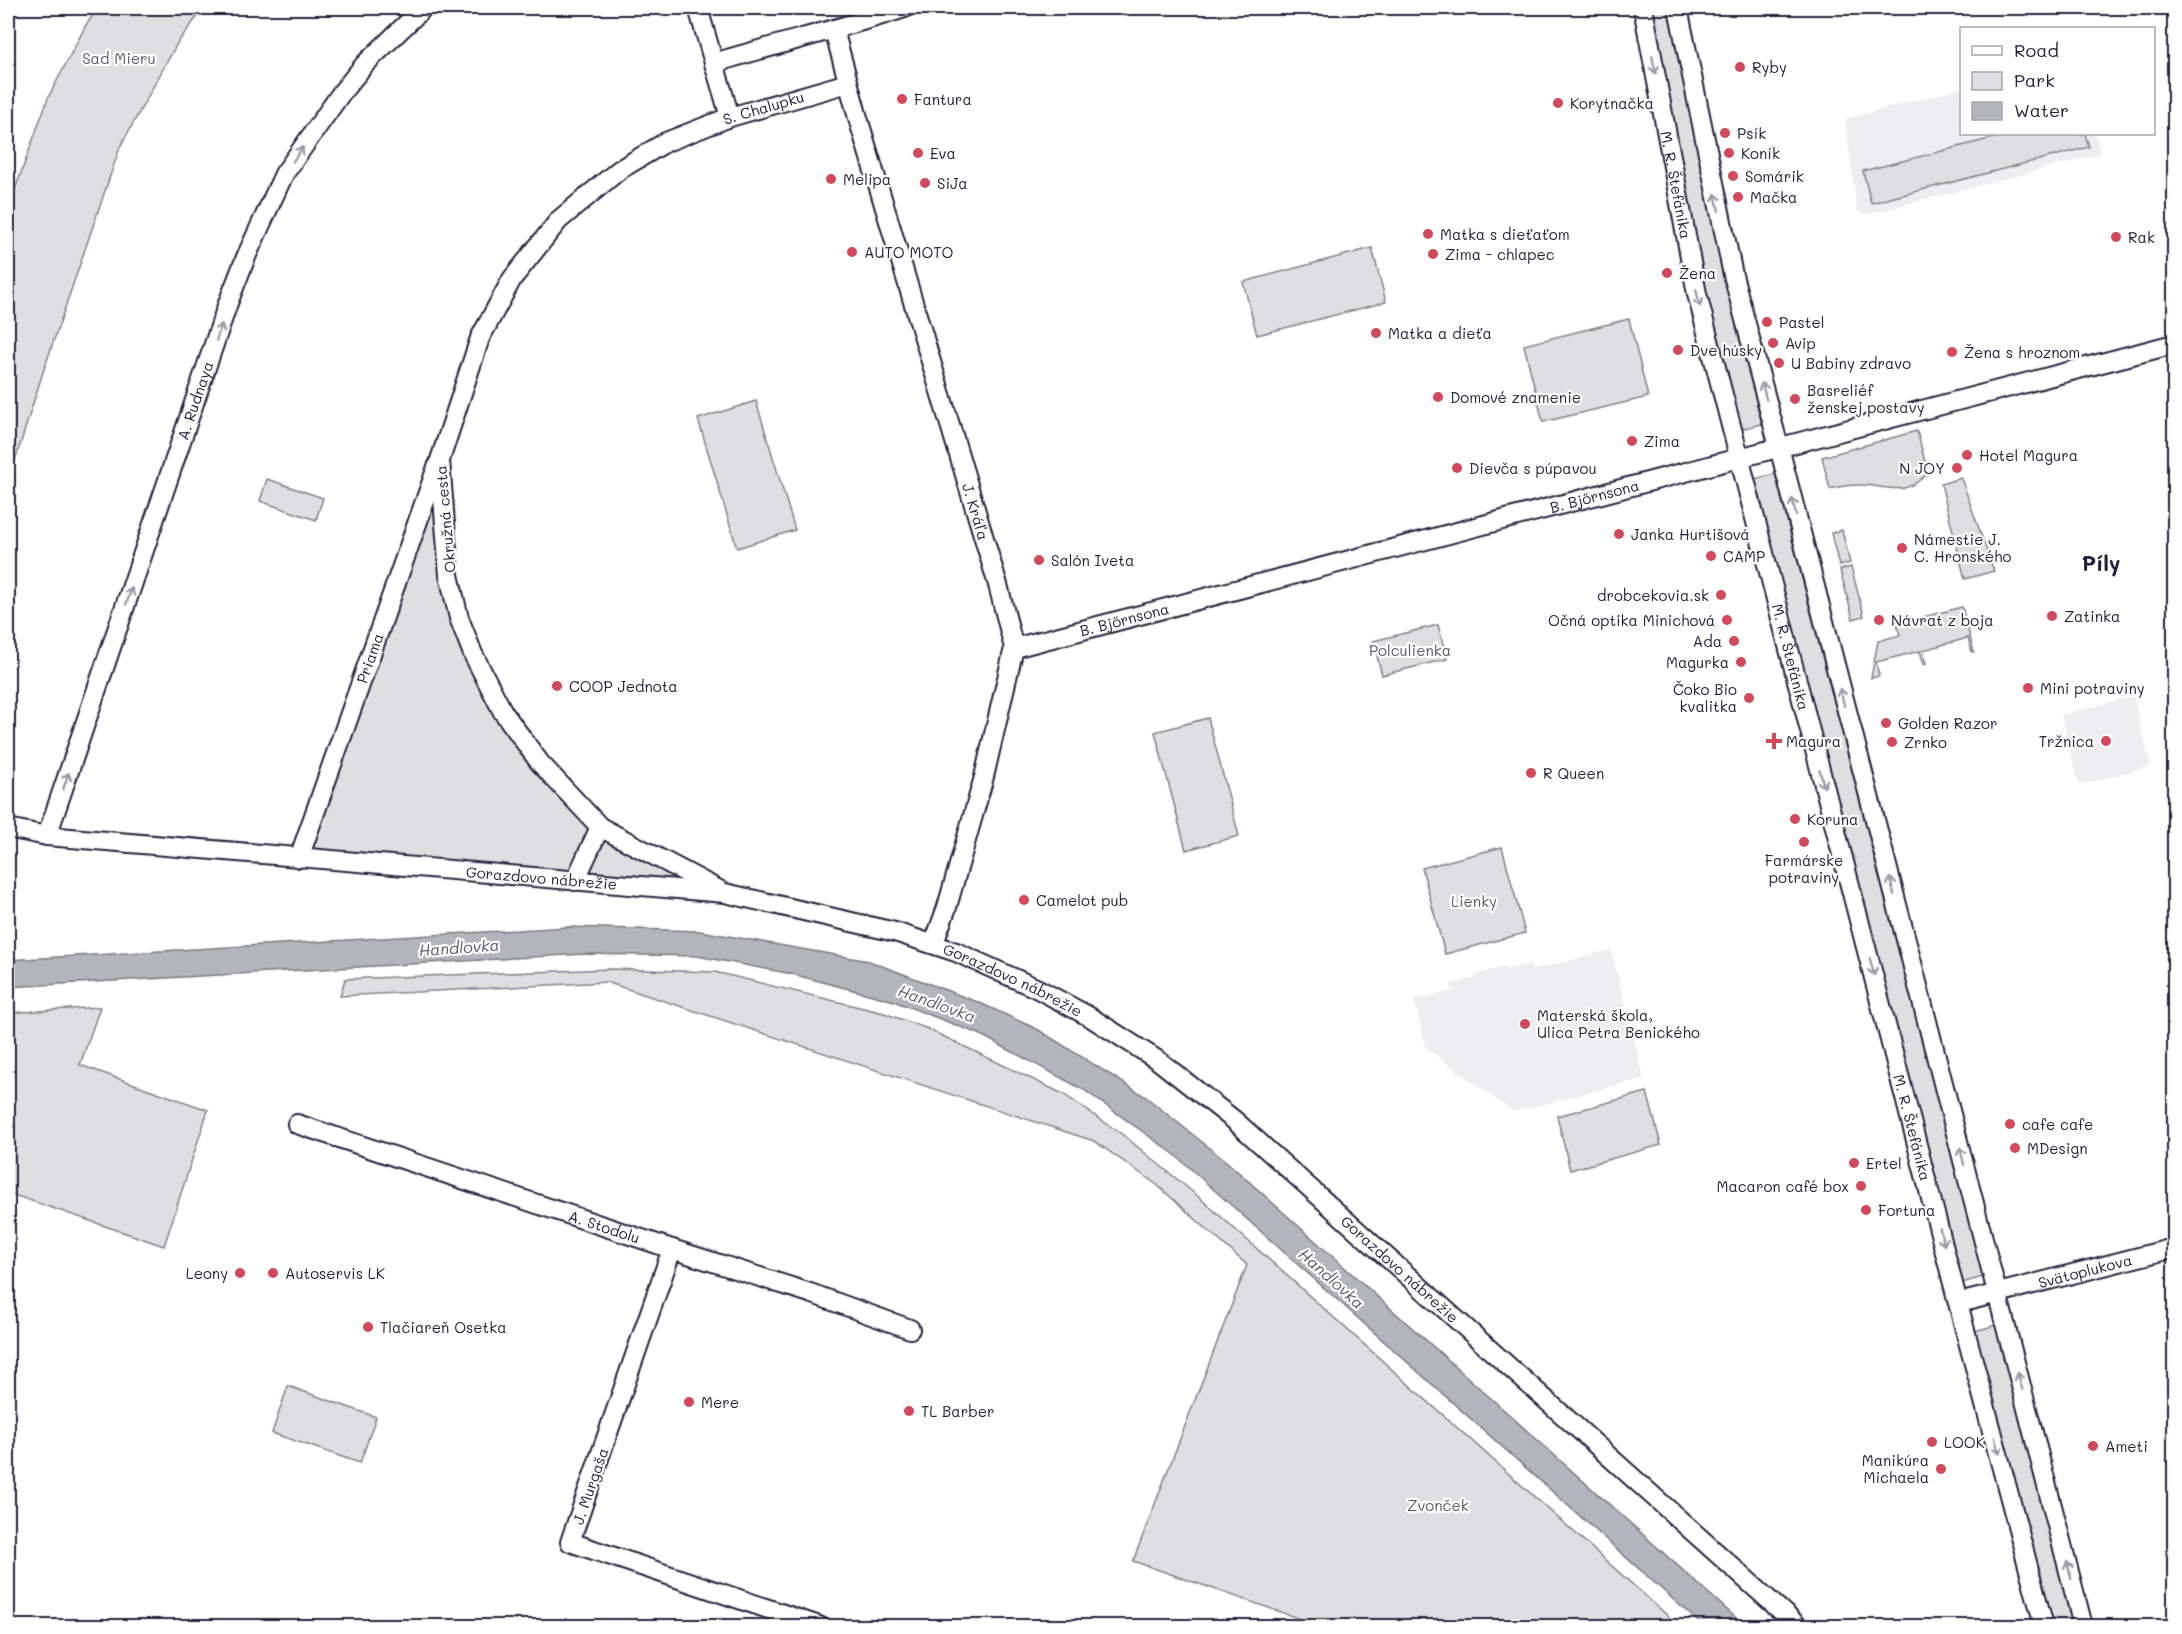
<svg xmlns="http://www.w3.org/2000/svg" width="2182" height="1634" font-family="Mali,sans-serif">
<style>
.built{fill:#eeeef1}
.green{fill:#dfdfe2;stroke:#80808e;stroke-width:1.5}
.water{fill:#b4b4bc;stroke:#7a7a88;stroke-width:1.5}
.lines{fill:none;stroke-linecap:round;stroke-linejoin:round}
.minor-casing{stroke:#22223b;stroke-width:22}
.minor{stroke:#fff;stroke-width:18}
.oneway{stroke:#9c9ca7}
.poi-dot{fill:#d1495b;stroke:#fff;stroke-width:2}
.labels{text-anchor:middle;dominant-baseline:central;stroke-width:4.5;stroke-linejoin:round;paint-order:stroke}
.park-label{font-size:15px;fill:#5b5b6d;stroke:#fff}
.poi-label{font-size:15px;fill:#22223b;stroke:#fff;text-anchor:start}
.street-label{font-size:15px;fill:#22223b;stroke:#fff}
.water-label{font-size:16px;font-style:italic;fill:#5c5c6f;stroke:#fff}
.district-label{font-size:21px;font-weight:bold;fill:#22223b;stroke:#fff}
</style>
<rect width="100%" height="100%" fill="#fff"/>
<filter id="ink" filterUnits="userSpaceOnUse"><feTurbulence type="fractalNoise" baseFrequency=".0167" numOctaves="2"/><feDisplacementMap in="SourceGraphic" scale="12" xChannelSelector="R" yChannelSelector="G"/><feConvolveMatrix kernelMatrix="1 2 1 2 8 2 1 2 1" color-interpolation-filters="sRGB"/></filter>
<g filter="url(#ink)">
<g class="built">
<polygon points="1961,88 1962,134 2095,134 2101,154 1865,215 1857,210 1845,119"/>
<polygon points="2133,696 2151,766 2079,785 2061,715"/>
<polygon points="1611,950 1644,1078 1513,1112 1426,1048 1414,1000 1452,991 1451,984 1475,978 1475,975 1489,971 1504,967 1506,970 1530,964 1532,970"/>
</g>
<g class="green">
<polygon points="98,8 204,8 178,42 120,147 43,372 8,483 8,209 48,98 86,25"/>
<polygon points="1652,8 1668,8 1726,284 1762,424 1741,429 1705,290"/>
<polygon points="2009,134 2085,134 2089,147 1871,203 1863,171"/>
<polygon points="1372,248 1386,302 1257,335 1243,282"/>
<polygon points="1629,319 1648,397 1543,422 1524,345"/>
<polygon points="756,401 795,530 737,548 698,419"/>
<path d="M1917,431l11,42c-20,19 -28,17 -54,13 -14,-2 -29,-1 -44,3l-8,-32z"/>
<polygon points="1775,474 1983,1277 1962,1283 1754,479"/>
<polygon points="438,476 454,575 477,659 502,713 598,827 728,894 300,857"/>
<polygon points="1961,478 1994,571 1965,579 1941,484"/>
<polygon points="267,479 323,498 316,520 260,501"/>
<polygon points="1842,530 1850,563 1839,566 1831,533"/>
<polygon points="1851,567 1864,616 1853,619 1840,570"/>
<polygon points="1962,607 1974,652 1972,652 1968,638 1923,650 1926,664 1924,665 1920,651 1876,662 1879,676 1871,678 1878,641 1900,635 1897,624"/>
<polygon points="1438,625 1447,659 1382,675 1373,641"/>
<polygon points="1208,718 1239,836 1186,850 1155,732"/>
<polygon points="1502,847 1525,933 1445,954 1422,868"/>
<polygon points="611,969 715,972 884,1013 928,1029 1063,1094 1123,1135 1200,1198 1679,1626 1321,1626 1133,1561 1247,1265 1156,1184 1094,1141 606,982 340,996 345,979"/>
<polygon points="100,1007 80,1065 208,1110 164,1246 8,1193 8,1013"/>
<polygon points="1647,1092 1661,1145 1570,1170 1557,1116"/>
<polygon points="1996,1325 2074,1626 2052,1626 1975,1331"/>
<polygon points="288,1386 376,1417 360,1463 272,1433"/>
</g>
<polygon class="water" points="569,927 700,931 869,961 980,1003 1037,1029 1146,1097 1227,1162 1745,1626 1703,1626 1174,1154 1084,1090 979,1034 891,1000 792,974 697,956 585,954 8,987 8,960"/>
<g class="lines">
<defs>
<g id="minor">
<polyline points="698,8 714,63"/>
<path id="s1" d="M1643,8l54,286 268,1036 79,296"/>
<polyline points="1678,8 1733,275 1779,447 2083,1626"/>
<path id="s2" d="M834,30l24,88 140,467 16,63 -30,129 -37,130 -13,36"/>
<path d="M730,117l-16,-54c64,-19 128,-35 191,-55"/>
<path id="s3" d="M1014,648l1160,-304"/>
<path id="s4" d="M8,828l39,8 678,57 170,39 61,20 82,37 52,28 69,44 75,59 564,506"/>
<path id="s5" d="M47,836l181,-533 18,-46 38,-83 58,-82 23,-28 58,-56"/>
<path id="s6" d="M299,858l138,-391"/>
<polyline points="575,881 600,827"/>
<path id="s7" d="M719,890l-119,-63 -60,-64 -37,-51 -30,-58 -14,-36 -10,-43 -9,-115 40,-122 32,-59 47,-59 60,-50 47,-28 64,-25 118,-34"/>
<path id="s8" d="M297,1124l375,125 138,44 100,36"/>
<polyline points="672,1249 570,1542 819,1626"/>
<path id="s9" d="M1959,1303l215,-55"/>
</g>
</defs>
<use href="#minor" class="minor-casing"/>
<use href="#minor" class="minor"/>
</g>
<defs><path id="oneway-shaft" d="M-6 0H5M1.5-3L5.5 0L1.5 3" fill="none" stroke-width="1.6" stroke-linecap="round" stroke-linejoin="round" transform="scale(1.5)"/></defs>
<g class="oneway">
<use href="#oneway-shaft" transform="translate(1654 65) rotate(79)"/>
<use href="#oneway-shaft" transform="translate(298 154) rotate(-55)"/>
<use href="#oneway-shaft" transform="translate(1717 202) rotate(-102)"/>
<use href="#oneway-shaft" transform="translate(1698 298) rotate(77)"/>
<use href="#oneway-shaft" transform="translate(219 332) rotate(-72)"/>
<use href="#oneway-shaft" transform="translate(1764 391) rotate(-105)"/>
<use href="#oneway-shaft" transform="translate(1794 507) rotate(-104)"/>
<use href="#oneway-shaft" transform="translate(129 596) rotate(-71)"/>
<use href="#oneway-shaft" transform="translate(1842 697) rotate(-104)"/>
<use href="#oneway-shaft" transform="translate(1822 779) rotate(75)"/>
<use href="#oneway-shaft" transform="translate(66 781) rotate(-71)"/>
<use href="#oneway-shaft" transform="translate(1892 886) rotate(-104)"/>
<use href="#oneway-shaft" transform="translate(1872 967) rotate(75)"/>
<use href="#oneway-shaft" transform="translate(1962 1156) rotate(-104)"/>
<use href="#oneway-shaft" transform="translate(1942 1237) rotate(75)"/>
<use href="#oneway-shaft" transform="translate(2020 1381) rotate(-105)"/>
<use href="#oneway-shaft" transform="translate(1997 1446) rotate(75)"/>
<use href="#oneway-shaft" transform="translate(2069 1570) rotate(-104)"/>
</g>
</g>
<g class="poi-dot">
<circle cx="1740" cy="67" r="6"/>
<circle cx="902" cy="99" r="6"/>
<circle cx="1558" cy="103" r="6"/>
<circle cx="1725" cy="133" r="6"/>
<circle cx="918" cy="153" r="6"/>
<circle cx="1729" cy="153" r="6"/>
<circle cx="1733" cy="176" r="6"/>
<circle cx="831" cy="179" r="6"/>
<circle cx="925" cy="183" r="6"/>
<circle cx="1738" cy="197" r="6"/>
<circle cx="1428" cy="234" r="6"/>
<circle cx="2116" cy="237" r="6"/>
<circle cx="852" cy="252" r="6"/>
<circle cx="1433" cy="254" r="6"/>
<circle cx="1667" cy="273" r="6"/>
<circle cx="1767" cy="322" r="6"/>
<circle cx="1376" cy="333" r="6"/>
<circle cx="1773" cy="343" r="6"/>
<circle cx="1678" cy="350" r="6"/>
<circle cx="1952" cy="352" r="6"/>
<circle cx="1779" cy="363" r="6"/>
<circle cx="1438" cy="397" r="6"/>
<circle cx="1795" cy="399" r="6"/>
<circle cx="1632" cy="441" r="6"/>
<circle cx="1967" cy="455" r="6"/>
<circle cx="1457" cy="468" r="6"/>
<circle cx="1957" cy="468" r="6"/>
<circle cx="1619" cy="534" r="6"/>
<circle cx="1902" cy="548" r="6"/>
<circle cx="1711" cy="556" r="6"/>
<circle cx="1039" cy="560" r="6"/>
<circle cx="1721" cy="595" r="6"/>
<circle cx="2052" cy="616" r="6"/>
<circle cx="1727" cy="620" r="6"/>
<circle cx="1879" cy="620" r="6"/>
<circle cx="1734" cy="641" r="6"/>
<circle cx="1741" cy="662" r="6"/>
<circle cx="557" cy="686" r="6"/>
<circle cx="2028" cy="688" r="6"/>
<circle cx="1749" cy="698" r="6"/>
<circle cx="1886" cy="723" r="6"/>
<path d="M1771 732h6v6h6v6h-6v6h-6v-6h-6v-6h6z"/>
<circle cx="2106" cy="741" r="6"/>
<circle cx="1892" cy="742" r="6"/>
<circle cx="1531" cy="773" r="6"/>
<circle cx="1795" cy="819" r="6"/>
<circle cx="1804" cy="842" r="6"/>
<circle cx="1024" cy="900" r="6"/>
<circle cx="1525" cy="1024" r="6"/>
<circle cx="2010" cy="1124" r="6"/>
<circle cx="2015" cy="1148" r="6"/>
<circle cx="1854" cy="1163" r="6"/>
<circle cx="1861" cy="1186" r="6"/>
<circle cx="1866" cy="1210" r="6"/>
<circle cx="240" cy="1273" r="6"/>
<circle cx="273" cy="1273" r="6"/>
<circle cx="368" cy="1327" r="6"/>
<circle cx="689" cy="1402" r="6"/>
<circle cx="909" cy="1411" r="6"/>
<circle cx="1932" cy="1442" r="6"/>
<circle cx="2093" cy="1446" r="6"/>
<circle cx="1941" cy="1469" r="6"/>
</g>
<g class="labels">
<g class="park-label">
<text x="119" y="58">Sad Mieru</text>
<text x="1410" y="650">Polculienka</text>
<text x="1474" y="901">Lienky</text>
<text x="1438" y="1505">Zvonček</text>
</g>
<g class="poi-label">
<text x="1752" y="67">Ryby</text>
<text x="914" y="99">Fantura</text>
<text x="1570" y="103">Korytnačka</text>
<text x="1737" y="133">Psík</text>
<text x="930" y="153">Eva</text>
<text x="1741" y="153">Koník</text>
<text x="1745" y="176">Somárik</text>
<text x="843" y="179">Melipa</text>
<text x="937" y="183">SiJa</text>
<text x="1750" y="197">Mačka</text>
<text x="1440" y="234">Matka s dieťaťom</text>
<text x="2128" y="237">Rak</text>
<text x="864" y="252">AUTO MOTO</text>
<text x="1445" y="254">Zima - chlapec</text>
<text x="1679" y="273">Žena</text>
<text x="1779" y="322">Pastel</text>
<text x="1388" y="333">Matka a dieťa</text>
<text x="1785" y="343">Avip</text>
<text x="1690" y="350">Dve húsky</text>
<text x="1964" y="352">Žena s hroznom</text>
<text x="1791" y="363">U Babiny zdravo</text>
<text x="1807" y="390">Basreliéf<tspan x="1807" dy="17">ženskej postavy</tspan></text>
<text x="1450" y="397">Domové znamenie</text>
<text x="1644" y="441">Zima</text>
<text x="1979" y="455">Hotel Magura</text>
<text x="1469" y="468">Dievča s púpavou</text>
<text x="1945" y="468" text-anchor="end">N JOY</text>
<text x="1631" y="534">Janka Hurtišová</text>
<text x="1914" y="539">Námestie J.<tspan x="1914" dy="17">C. Hronského</tspan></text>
<text x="1723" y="556">CAMP</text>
<text x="1051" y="560">Salón Iveta</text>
<text x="1709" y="595" text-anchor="end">drobcekovia.sk</text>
<text x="2064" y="616">Zatinka</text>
<text x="1715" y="620" text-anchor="end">Očná optika Minichová</text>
<text x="1891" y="620">Návrat z boja</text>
<text x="1722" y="641" text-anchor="end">Ada</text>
<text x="1729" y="662" text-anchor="end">Magurka</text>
<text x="569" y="686">COOP Jednota</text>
<text x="2040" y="688">Mini potraviny</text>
<text x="1737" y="689" text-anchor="end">Čoko Bio<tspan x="1737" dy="17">kvalitka</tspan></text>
<text x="1898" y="723">Golden Razor</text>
<text x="1786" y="741">Magura</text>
<text x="2094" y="741" text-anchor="end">Tržnica</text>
<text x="1904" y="742">Zrnko</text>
<text x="1543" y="773">R Queen</text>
<text x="1807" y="819">Koruna</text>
<text x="1804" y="860" text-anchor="middle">Farmárske<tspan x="1804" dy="17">potraviny</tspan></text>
<text x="1036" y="900">Camelot pub</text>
<text x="1537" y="1015">Materská škola,<tspan x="1537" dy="17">Ulica Petra Benického</tspan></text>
<text x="2022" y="1124">cafe cafe</text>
<text x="2027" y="1148">MDesign</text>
<text x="1866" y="1163">Ertel</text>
<text x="1849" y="1186" text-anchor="end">Macaron café box</text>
<text x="1878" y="1210">Fortuna</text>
<text x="228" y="1273" text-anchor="end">Leony</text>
<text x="285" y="1273">Autoservis LK</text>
<text x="380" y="1327">Tlačiareň Osetka</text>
<text x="701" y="1402">Mere</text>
<text x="921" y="1411">TL Barber</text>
<text x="1944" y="1442">LOOK</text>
<text x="2105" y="1446">Ameti</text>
<text x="1929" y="1460" text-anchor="end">Manikúra<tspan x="1929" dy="17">Michaela</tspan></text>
</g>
<g class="street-label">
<text stroke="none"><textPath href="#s7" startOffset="1056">S. Chalupku</textPath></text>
<text stroke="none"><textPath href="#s1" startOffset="180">M. R. Štefánika</textPath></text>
<text stroke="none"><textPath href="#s5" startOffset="460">A. Rudnaya</textPath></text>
<text stroke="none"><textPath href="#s3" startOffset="600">B. Bjőrnsona</textPath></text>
<text stroke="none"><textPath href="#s2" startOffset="502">J. Kráľa</textPath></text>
<text transform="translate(445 519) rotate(-95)">Okružná cesta</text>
<text stroke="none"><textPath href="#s3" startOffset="114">B. Bjőrnsona</textPath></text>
<text stroke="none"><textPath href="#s1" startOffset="666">M. R. Štefánika</textPath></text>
<text stroke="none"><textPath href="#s6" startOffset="212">Priama</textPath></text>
<text stroke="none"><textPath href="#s4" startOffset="536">Gorazdovo nábrežie</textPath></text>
<text stroke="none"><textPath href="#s4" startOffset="1022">Gorazdovo nábrežie</textPath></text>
<text stroke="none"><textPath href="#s1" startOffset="1152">M. R. Štefánika</textPath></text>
<text stroke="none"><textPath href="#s8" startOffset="324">A. Stodolu</textPath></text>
<text stroke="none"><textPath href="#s4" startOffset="1508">Gorazdovo nábrežie</textPath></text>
<text stroke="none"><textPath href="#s9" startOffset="130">Svätoplukova</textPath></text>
<text transform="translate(590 1486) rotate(-71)">J. Murgaša</text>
</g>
<g class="water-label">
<text transform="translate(459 947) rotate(-4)">Handlovka</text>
<text transform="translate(937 1003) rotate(20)">Handlovka</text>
<text transform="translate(1332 1278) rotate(42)">Handlovka</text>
</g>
<g class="district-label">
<text x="2101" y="562">Píly</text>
</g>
</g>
<rect width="2182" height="1634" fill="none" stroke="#fff" stroke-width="30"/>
<rect x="15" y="15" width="2152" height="1604" fill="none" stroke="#22223b" stroke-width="2" filter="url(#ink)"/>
<rect x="1960" y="27" width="195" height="108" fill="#ffffff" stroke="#a7a7b1" stroke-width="1.5"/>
<rect x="1972" y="46" width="30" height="9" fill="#ffffff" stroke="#a7a7b1" stroke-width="1.5"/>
<text x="2014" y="57" font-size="18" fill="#22223b">Road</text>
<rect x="1972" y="72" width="30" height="18" fill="#dfdfe2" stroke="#a7a7b1" stroke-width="1.5"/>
<text x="2014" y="87" font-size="18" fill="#22223b">Park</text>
<rect x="1972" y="102" width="30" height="18" fill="#b4b4bc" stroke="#a7a7b1" stroke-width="1.5"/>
<text x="2014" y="117" font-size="18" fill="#22223b">Water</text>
</svg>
